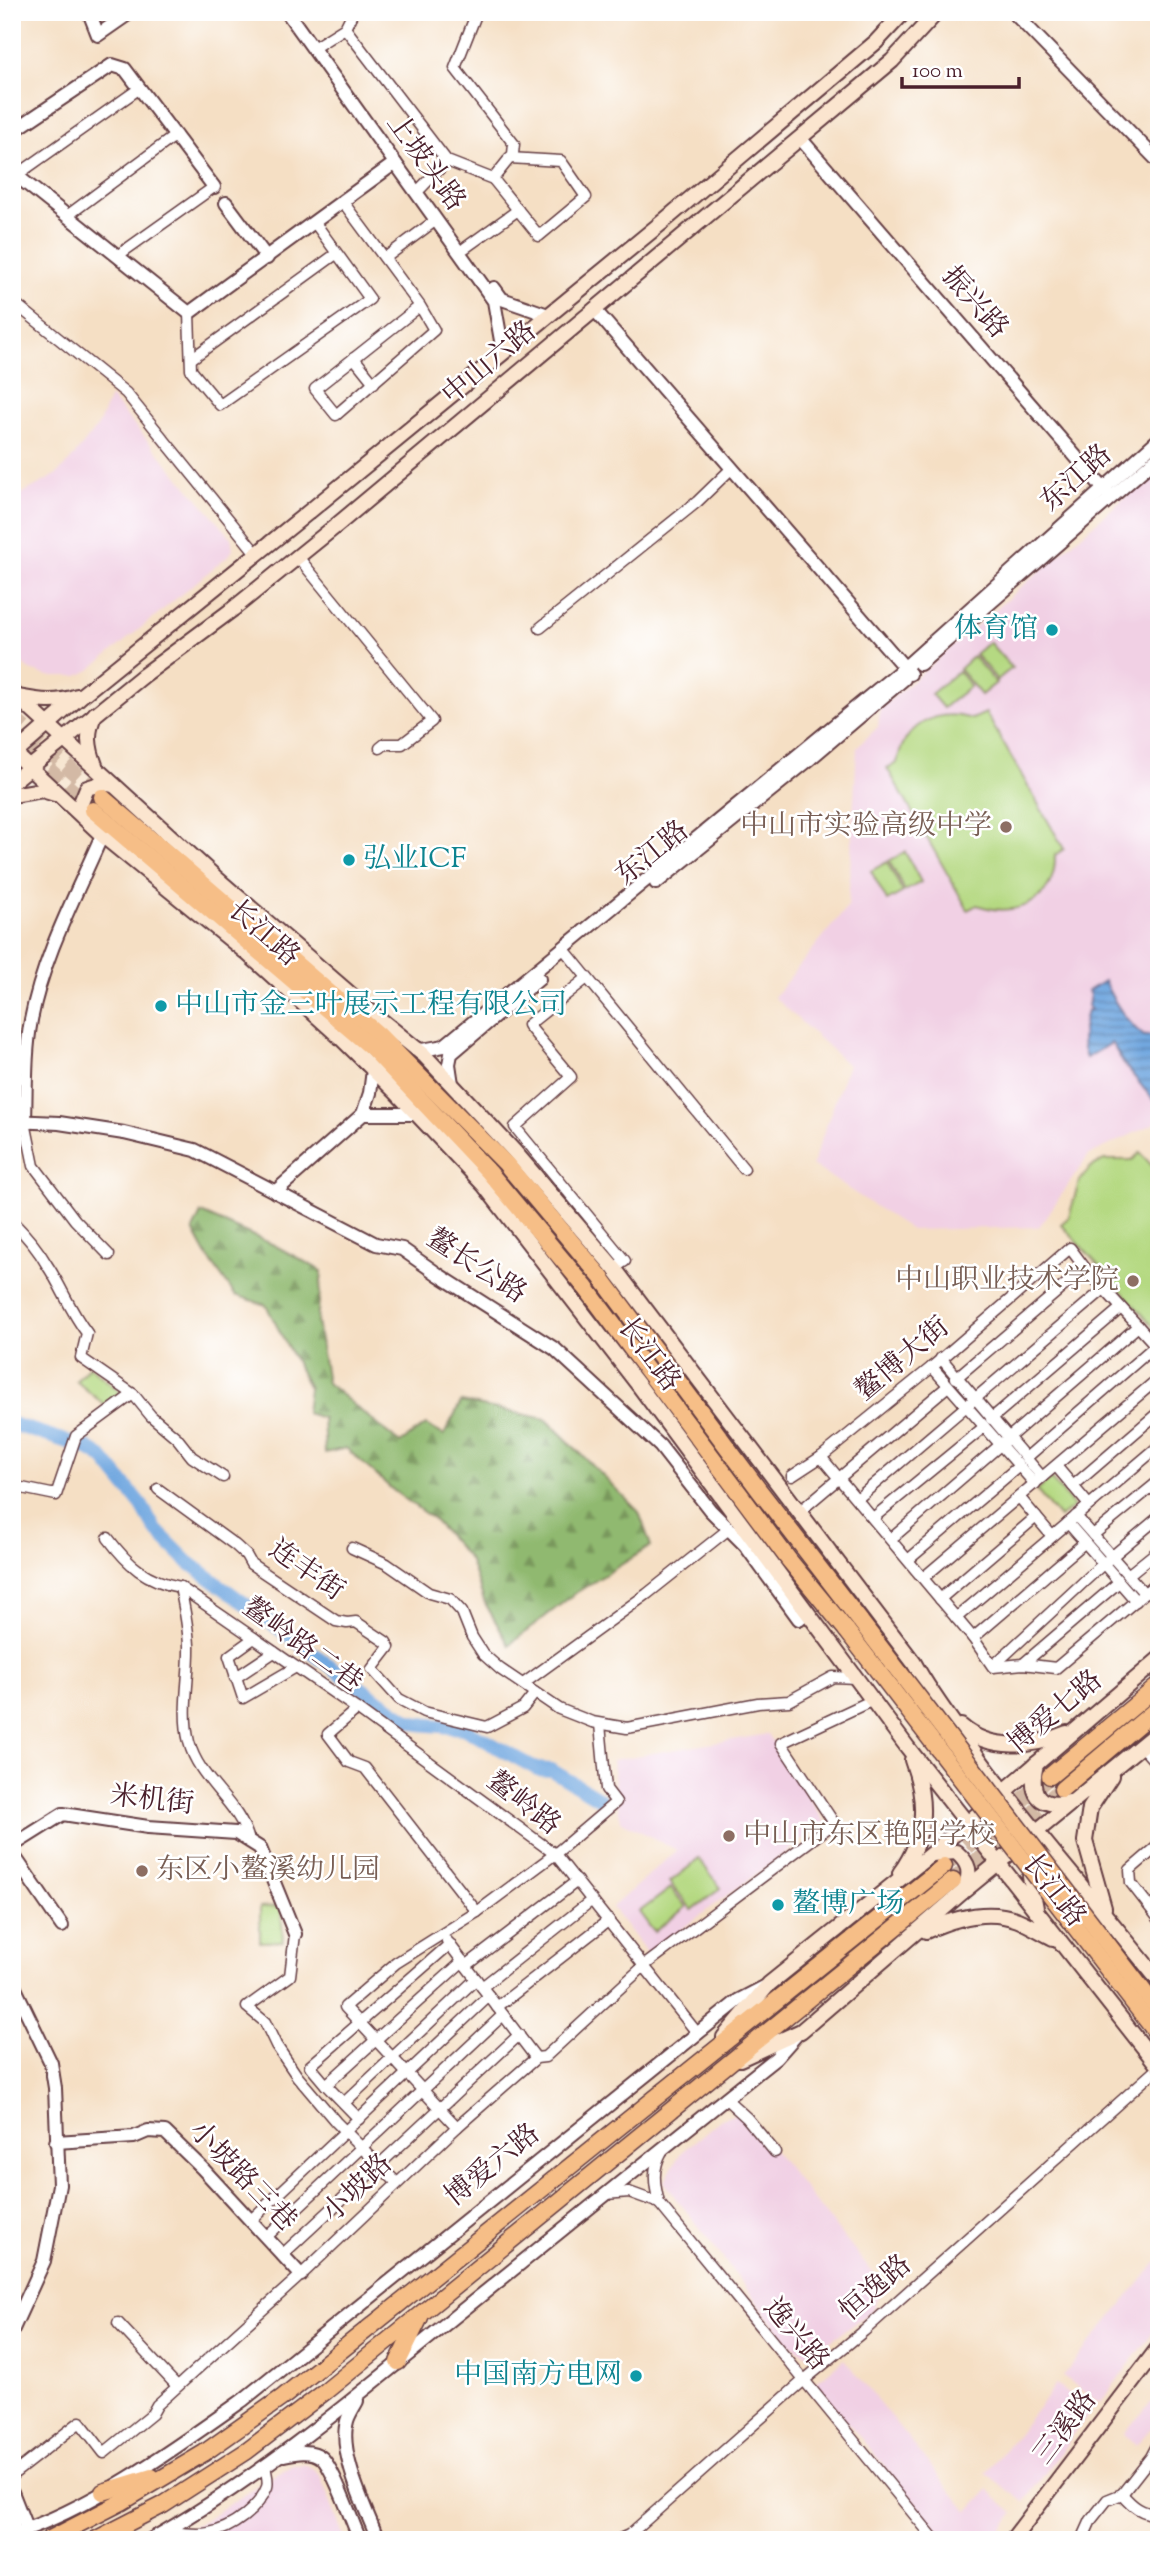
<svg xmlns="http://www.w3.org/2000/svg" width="1171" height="2552" font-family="'Sorts Mill Goudy','Noto Serif SC',serif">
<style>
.built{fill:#f1d0e4}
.grass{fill:#b5d982;stroke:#807c56;stroke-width:2}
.forest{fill:url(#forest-firs);stroke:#6d6c4e;stroke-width:2}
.water{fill:url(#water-rules);stroke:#5e6486;stroke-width:2}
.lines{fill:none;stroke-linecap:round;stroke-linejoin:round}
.river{stroke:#72a8e0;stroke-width:14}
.trunk-tunnel{stroke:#d3b9a5;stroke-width:16;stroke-dasharray:16 8;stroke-linecap:butt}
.minor-casing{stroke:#643c42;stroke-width:13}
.tertiary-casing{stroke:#643c42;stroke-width:16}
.secondary-casing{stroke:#643c42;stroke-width:18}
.trunk-casing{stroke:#643c42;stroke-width:19}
.minor{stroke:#fff;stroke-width:10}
.tertiary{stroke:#fff;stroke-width:12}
.secondary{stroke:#fbe5cf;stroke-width:14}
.trunk{stroke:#f6be87;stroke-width:16}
.trunk-bridge-casing{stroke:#643c42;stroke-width:19;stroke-linecap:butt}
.trunk-bridge{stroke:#f6be87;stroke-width:16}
.culture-dot{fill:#0f9aa8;stroke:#fff;stroke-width:2.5}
.education-dot{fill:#8d6e63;stroke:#fff;stroke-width:2.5}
.labels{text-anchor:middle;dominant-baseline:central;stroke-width:5;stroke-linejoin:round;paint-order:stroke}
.street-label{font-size:28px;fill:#4a1f2b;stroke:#fff}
.culture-label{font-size:28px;fill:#0d838f;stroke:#fff;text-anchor:start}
.education-label{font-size:28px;fill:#785e54;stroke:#fff;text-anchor:end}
</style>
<defs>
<pattern id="forest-firs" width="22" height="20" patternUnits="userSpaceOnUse" patternTransform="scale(1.75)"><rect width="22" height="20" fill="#90b970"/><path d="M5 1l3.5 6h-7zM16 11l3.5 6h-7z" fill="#78965c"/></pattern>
<pattern id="water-rules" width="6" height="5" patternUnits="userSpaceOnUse" patternTransform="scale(1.75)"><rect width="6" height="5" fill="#72a8e0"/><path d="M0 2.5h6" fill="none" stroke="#6088b6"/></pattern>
</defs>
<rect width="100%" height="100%" fill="#fff"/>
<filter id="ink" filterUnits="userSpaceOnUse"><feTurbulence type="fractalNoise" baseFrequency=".0143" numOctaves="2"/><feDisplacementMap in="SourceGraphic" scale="14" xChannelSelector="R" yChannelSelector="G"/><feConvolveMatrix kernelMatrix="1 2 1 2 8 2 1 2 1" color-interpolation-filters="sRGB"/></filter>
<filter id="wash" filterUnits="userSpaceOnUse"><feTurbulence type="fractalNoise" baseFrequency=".00686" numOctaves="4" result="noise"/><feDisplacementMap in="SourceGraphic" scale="28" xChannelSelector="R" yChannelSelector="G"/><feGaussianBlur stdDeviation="1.57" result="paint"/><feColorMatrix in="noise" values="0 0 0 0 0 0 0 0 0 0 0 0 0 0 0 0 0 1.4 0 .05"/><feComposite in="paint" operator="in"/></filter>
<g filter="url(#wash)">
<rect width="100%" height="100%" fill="#f5dfc4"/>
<g class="built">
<polygon points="110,397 231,537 233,549 230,554 90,670 78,676 48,676 28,669 12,655 12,499 56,475 70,461 98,426"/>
<polygon points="1159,468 1159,1121 1089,1155 1039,1227 911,1230 812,1165 848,1065 774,997 848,906 857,747 878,727 880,709"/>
<polygon points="768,1734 825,1823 648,1954 612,1907 677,1850 620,1821 612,1760"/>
<polygon points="743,2112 882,2285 873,2310 809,2356 789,2344 664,2182 680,2154 721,2119"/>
<polygon points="1159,2259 1159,2325 1100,2403 1063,2376"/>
<polygon points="844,2359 968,2512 988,2490 1014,2513 994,2540 945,2539 815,2383"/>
<polygon points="1056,2385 1091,2411 1024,2502 986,2473"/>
<polygon points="1159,2394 1159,2419 1136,2445 1123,2434"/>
<polygon points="292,2465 307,2465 319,2473 345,2540 172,2540"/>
</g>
<g class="grass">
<polygon points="989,642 1012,668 997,680 975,654"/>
<polygon points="973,656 996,683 981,695 959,669"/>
<polygon points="958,671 970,686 943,708 931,694"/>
<path d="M986,713l78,136 -9,6c2,46 -39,64 -78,50l-9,5 -81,-142 10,-5c7,-38 39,-56 75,-44z"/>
<polygon points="905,852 921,882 905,891 889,861"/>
<polygon points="887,862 903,892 887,901 871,871"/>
<polygon points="1140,1153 1159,1173 1159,1333 1061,1224 1069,1217 1079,1182 1091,1167 1104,1160 1132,1160"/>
<polygon points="89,1366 120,1392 107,1407 76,1381"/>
<polygon points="1051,1479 1074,1506 1059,1518 1037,1491"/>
<polygon points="699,1859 721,1888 692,1910 670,1882"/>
<polygon points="671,1888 686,1907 654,1932 639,1912"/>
<polygon points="281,1906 283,1941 260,1942 260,1907"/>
</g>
<polygon class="forest" points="201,1213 274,1245 322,1271 317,1322 327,1383 400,1443 426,1425 444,1435 461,1402 546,1419 639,1512 651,1546 574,1594 509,1645 485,1603 469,1559 433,1519 394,1491 346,1448 325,1453 323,1418 306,1413 309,1388 266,1305 235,1295 206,1254 193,1230"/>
<path class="water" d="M1104,981c9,19 22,41 40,55l5,-1 10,6v66l-36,-44 -11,-20 -26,15c-7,-16 -3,-31 1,-48h4l-3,-4 2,-11 -2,-4z"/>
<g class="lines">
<polyline class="river" points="12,1424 87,1448 103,1458 142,1506 155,1529 188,1562 348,1679 408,1720 419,1724 463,1728 537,1769 551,1770 600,1799"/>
</g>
</g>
<g filter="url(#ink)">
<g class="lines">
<g class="trunk-tunnel">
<polyline points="12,718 100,795"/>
<polyline points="12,737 91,808"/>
<polyline points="948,1862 1050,1776"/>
<polyline points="953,1881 1062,1789"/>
</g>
<defs>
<g id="minor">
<polyline points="345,28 353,12"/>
<polyline points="318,45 345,28 447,161 493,179 513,154 514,144 455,68 477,12"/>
<polyline points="17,175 140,88"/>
<polyline points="493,179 539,236 586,197 561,161 509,158"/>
<polyline points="421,188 447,161"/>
<polyline points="343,202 420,306 315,389 336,415 434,330 420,306"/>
<polyline points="67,216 176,135"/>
<polyline points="465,248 518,210"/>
<polyline points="117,256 214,187"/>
<polyline points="385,258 436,220"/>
<polyline points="12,301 126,393 256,553"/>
<polyline points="189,313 191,370 220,405 370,299 315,223"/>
<polyline points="354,358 374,383"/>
<polyline points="191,359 336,254"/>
<polyline points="298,557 432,721 402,744 385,744 380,748"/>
<polyline points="540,628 697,502 731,469"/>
<polyline points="563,948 744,1169"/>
<polyline points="587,978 528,1025 571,1077 515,1127 625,1261 614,1268"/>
<polyline points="25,1122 34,1166 75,1220 109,1255"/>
<path d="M12,1221c13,13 26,28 35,44 15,22 23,46 40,68l-6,25 52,36 18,22 26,22 15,19 31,20"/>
<polyline points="941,1358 1042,1477"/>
<polyline points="932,1367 1035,1484"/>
<polyline points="956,1378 1085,1268"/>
<polyline points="991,1419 1121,1308"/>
<polyline points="821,1457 973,1638 993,1667 1023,1664 1056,1668 1159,1581"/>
<polyline points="1026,1458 1156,1345"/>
<polyline points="1056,1466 1089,1505"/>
<polyline points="792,1476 821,1457 932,1367 1070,1248 1085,1268 1159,1349"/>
<polyline points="12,1486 56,1495 76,1436 133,1394"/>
<polyline points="1073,1486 1159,1412"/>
<polyline points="158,1489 235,1545 246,1555 251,1564 336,1621 347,1623 356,1622 386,1642 389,1647 372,1669 399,1699 424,1712 487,1727 523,1708 535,1693"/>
<polyline points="1019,1497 1052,1536"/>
<polyline points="857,1499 1104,1289"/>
<polyline points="799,1512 948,1386"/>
<polyline points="1076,1516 1144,1593"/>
<polyline points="873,1518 984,1427"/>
<polyline points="1068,1523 1136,1601"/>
<polyline points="1093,1535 1159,1481"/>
<path d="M108,1538c20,27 38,43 72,49l177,122 198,145 143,180"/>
<polyline points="891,1539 1138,1326"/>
<polyline points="352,1548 387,1564 429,1593 450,1599 462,1612 472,1637 483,1654 500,1669 559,1709 592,1722 627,1728 758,1703 789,1701 833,1677 856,1678"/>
<polyline points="908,1560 1019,1466"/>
<polyline points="1128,1575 1159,1550"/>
<polyline points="923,1578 1159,1378"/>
<path d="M180,1587c4,19 8,39 9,58 1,31 -8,66 0,97 10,39 51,61 60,99"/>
<polyline points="940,1599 1036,1517"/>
<polyline points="956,1618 1159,1446"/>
<polyline points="254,1638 229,1656 243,1698 296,1667"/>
<polyline points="973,1638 1084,1543"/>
<polyline points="1023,1664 1119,1582"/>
<polyline points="993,1666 1103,1564 1159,1517"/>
<polyline points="235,1678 274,1652"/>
<polyline points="523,1684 647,1594 725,1532"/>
<polyline points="357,1709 328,1734 349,1762 365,1768 477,1912"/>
<polyline points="1141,1746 1159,1766"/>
<polyline points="1159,1845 1130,1870 1131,1883 1159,1919"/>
<polyline points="295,1934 290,1976 247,2007 265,2022 276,2045 297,2076 336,2122 397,2183"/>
<polyline points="447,1941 536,2058"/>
<polyline points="466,1966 577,1881"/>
<polyline points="482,1987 592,1900"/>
<polyline points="497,2007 609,1920"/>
<polyline points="326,2085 310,2066 450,1944"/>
<polyline points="725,2098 747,2118 775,2152"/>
<polyline points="344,2103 476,1979"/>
<polyline points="359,2119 326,2085 463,1961"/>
<polyline points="457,2127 345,2007 396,1963 477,1912 555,1854 616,1802 606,1789 600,1724"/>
<path d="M662,2151c-10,18 -8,32 -3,52l276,337"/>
<polyline points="606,2194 629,2192 659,2203"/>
<polyline points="250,2221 489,1996"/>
<polyline points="266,2237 503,2015"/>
<polyline points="282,2255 519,2035"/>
<polyline points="118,2323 177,2386"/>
<polyline points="12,2475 80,2422 104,2453 152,2414 157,2405 301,2275 457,2127 536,2058 545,2057 645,1965 834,1823 781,1743 873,1700"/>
<path d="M1122,2494c11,13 19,19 37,21"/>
<path d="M166,2531c14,2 29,5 43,2 23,-4 50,-25 58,-46 2,-6 -1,-15 -2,-21"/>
<polyline points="618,2540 629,2535 803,2381 864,2331 1159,2067"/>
<polyline points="1082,2540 1091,2520 1107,2500 1122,2494 1151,2457 1159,2442"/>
</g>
<g id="tertiary">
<polyline points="89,12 98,35 131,12"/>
<polyline points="287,12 494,301 503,352"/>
<polyline points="1013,12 1159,162"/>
<polyline points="12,132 112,65 125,69 214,187"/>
<polyline points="800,138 1109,495"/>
<polyline points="12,172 189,313 395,163"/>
<polyline points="226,203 267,258"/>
<polyline points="494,288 502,299 548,315"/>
<polyline points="594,309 910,674"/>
<polyline points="920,664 1159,456"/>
<polyline points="656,883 811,758 904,679"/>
<polyline points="415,1048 422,1050 444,1046 904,668 1159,439"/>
<polyline points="452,1084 449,1064 451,1054 539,979"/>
<polyline points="363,1114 370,1093 373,1070"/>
<polyline points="12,1121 59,1123 124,1133 195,1150 376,1244 402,1249 439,1275 555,1349 660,1446 710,1510 745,1545 799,1619 807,1612"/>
<path d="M25,1122c1,-34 0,-69 6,-102 12,-64 45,-125 71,-185"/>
<polyline points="275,1192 363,1114 416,1114"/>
<polyline points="12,1846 63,1814 148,1827 236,1833 260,1848 295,1934"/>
<polyline points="12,1853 62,1926"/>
<polyline points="12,1982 51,2063 55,2088 59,2185 44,2261 12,2331"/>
<polyline points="56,2142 134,2137 148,2131 165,2132 202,2168 301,2275"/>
<path d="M357,2401c-3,6 -8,13 -10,20 -9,33 19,88 31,119"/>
<path d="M284,2455c12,-3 28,-6 38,3 12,11 30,64 38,82"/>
<polyline points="12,2492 27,2530"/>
<path d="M12,2534c78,-24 165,-87 231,-134l496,-400 27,-14"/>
<path d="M150,2540c110,-62 206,-143 303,-222 107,-87 215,-174 323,-260l23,-26"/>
</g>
<g id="secondary">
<path d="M12,692l203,185 156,135 53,43 90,96 100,117 300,395c18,33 41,62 63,93 57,77 122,149 182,225"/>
<path d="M18,697c22,4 38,7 59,-1"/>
<path d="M95,714c-9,18 -7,33 0,51"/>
<polyline points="12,751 102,835 247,953 340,1037 396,1092 484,1185 640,1387 908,1748 1159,2067"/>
<polyline points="12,756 82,695 310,511 665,220 876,42 904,12"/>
<polyline points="12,782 144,675 233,609 337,525 892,61 937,12"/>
<polyline points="12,795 42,790 55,794"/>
<polyline points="83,817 80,805 87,788 103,783 114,785"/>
<path d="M961,1726c29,26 73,21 106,7"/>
<path d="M1036,1764c-7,29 2,45 33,38"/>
<path d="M932,1854l24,-2c14,12 15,20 9,37"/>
<path d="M900,1873c27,-37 27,-72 12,-113"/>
<polyline points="1036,1908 1030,1877 1038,1866"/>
<polyline points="1104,1908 1085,1841 1090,1808 1111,1776"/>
<path d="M926,1931c28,-13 62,-23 92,-11 12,5 23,12 35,18"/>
<polyline points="724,2037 769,1984 931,1854 1159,1659"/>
<polyline points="740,2059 801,2031 965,1890 1159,1731"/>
<polyline points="1012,2540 1159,2347"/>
</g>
<g id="trunk">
<polyline points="102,797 379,1035 506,1164 600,1276 759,1490 861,1622"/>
<polyline points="93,810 372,1048 489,1172 586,1288 789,1560 847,1631"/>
<polyline points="1050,1776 1159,1685"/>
<polyline points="1062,1789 1159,1707"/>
<polyline points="398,2362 420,2317"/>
<polyline points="103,2492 152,2477"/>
<polyline points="48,2540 122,2502 204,2453 283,2397 944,1866"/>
<polyline points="95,2540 163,2505 247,2451 326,2391 953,1881"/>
</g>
</defs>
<use href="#minor" class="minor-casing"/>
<use href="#tertiary" class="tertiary-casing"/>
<use href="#secondary" class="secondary-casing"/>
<use href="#trunk" class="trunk-casing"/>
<use href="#minor" class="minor"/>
<use href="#tertiary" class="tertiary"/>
<use href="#secondary" class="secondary"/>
<use href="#trunk" class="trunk"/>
<defs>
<g id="trunk-bridge">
<polyline points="861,1622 1159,2011"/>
<polyline points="847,1631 1159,2036"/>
</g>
</defs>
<use href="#trunk-bridge" class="trunk-bridge-casing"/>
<use href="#trunk-bridge" class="trunk-bridge"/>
</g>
</g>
<g class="culture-dot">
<circle cx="1052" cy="630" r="7"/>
<circle cx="349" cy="860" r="7"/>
<circle cx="161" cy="1006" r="7"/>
<circle cx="778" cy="1905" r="7"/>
<circle cx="636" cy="2376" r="7"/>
</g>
<g class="education-dot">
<circle cx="1006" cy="827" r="7"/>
<circle cx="1133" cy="1281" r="7"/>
<circle cx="729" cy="1836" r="7"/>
<circle cx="142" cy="1871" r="7"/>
</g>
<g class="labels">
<g class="street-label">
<text transform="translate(425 163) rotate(54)">上坡头路</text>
<text transform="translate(974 303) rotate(49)">振兴路</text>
<text transform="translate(490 364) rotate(-40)">中山六路</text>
<text transform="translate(1077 479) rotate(-42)">东江路</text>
<text transform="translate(653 854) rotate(-39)">东江路</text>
<text transform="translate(263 934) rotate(41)">长江路</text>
<text transform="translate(476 1267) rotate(33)">鳌长公路</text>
<text transform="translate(648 1355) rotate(53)">长江路</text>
<text transform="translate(903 1360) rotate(-40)">鳌博大街</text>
<text transform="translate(306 1571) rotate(35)">连丰街</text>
<text transform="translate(302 1646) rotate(36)">鳌岭路二巷</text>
<text transform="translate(1056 1713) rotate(-40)">博爱七路</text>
<text transform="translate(152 1801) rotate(6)">米机街</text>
<text transform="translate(523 1804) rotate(38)">鳌岭路</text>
<text transform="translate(1053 1891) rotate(52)">长江路</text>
<text transform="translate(493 2166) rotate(-39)">博爱六路</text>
<text transform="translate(242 2177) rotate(46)">小坡路三巷</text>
<text transform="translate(358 2189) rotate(-44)">小坡路</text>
<text transform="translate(876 2289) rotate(-41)">恒逸路</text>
<text transform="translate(795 2335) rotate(50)">逸兴路</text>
<text transform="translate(1066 2428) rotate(-53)">三溪路</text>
</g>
<g class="culture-label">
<text x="1038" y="630" text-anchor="end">体育馆</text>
<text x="363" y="860">弘业ICF</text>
<text x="175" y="1006">中山市金三叶展示工程有限公司</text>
<text x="792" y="1905">鳌博广场</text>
<text x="622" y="2376" text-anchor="end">中国南方电网</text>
</g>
<g class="education-label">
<text x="992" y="827">中山市实验高级中学</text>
<text x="1119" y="1281">中山职业技术学院</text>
<text x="743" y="1836" text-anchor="start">中山市东区艳阳学校</text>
<text x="156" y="1871" text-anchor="start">东区小鳌溪幼儿园</text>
</g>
</g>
<rect width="1171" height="2552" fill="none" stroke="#fff" stroke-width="42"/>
<path d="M902 77v10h117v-10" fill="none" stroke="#4a1f2b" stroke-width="3.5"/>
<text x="912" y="77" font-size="21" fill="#4a1f2b" stroke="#ffffff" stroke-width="5" paint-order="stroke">100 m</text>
</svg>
